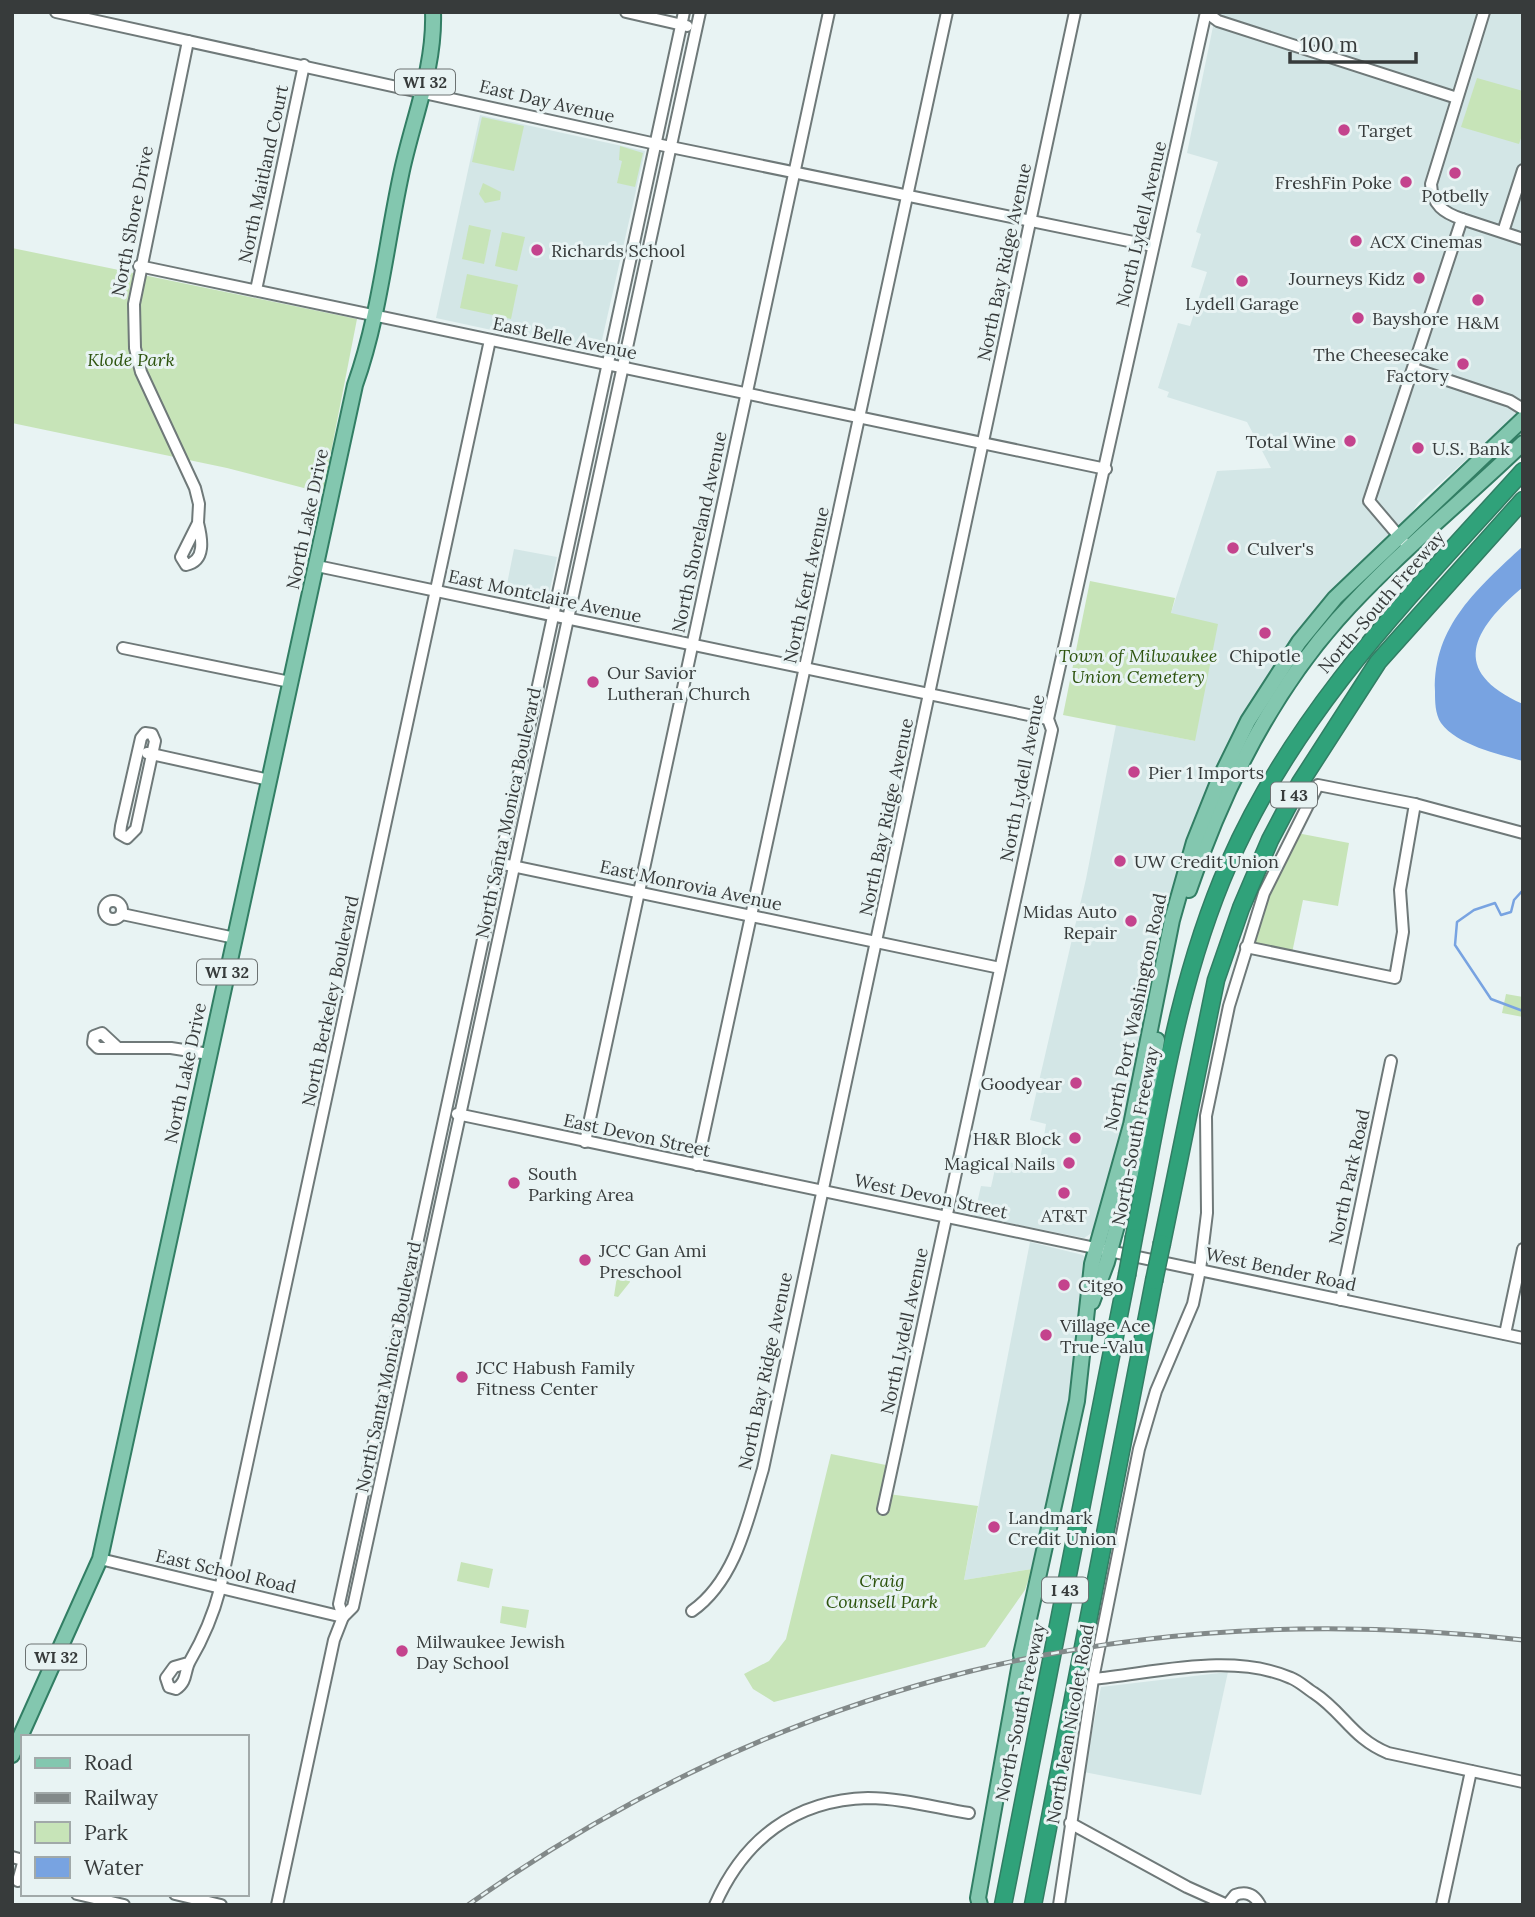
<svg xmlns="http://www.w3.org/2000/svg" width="1535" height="1917" font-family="Lora,serif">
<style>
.built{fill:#d3e6e6}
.green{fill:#c7e4b8}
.water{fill:#78a3e1}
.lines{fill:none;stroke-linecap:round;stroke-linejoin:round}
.stream{stroke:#78a3e1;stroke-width:2.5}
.minor-casing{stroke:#6f7979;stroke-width:14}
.major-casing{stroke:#327e64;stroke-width:18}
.highway-casing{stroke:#327e64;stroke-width:19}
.minor{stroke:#fff;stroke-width:10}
.major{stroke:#83c7af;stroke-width:14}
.highway{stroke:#30a27a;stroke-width:16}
.rail-casing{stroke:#828989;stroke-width:5}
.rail{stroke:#e8f3f3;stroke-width:2.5;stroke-dasharray:8;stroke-linecap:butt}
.highway-bridge-casing{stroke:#327e64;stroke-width:19;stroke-linecap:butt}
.highway-bridge{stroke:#30a27a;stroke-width:16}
.poi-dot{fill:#c4438d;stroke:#e8f3f3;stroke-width:2.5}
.labels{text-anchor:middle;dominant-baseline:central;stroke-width:6;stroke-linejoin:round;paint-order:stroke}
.shield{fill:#e8f3f3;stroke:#6c7272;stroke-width:2}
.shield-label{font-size:16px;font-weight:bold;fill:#373b3b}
.street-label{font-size:18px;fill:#373b3b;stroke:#e8f3f3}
.poi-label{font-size:18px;fill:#373b3b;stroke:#e8f3f3;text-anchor:start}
.park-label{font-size:18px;font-style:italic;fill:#2d540e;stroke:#e8f3f3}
</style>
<rect width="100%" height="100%" fill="#e8f3f3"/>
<g class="built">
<polygon points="1216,12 1523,12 1523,409 1419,502 1408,518 1335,589 1297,635 1252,701 1191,834 1176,877 1163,929 1133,1091 1093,1232 1084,1238 974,1216 981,1186 991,1187 997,1160 1013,1163 1015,1157 1040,1160 1046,1124 1030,1120 1086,879 1116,725 1195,741 1171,613 1217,471 1271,468 1247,422 1167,397 1169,392 1158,388 1178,323 1190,326 1207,272 1191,267 1201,234 1196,232 1218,162 1187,153"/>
<polygon points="480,115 645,151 599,353 436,318"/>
<polygon points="514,549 557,557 547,603 505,594"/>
<polygon points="1030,1242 1083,1255 1088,1260 1085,1319 1071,1392 1032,1569 964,1580"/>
<polygon points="1228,1672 1201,1795 1084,1772 1101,1687"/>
</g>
<g class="green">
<polygon points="1477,78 1523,91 1523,132 1519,144 1461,127"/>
<polygon points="482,117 524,126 514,171 472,162"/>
<polygon points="620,146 643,153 635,187 617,183 622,161 619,160"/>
<polygon points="483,183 501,192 500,200 485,203 479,194"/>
<polygon points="469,225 491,230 484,264 462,259"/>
<polygon points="502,232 525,237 517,271 495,266"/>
<polygon points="12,248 357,319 323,493 227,468 12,423"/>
<polygon points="467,274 518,285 511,319 460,308"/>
<polygon points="1090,581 1175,598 1171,613 1218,624 1195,741 1063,715"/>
<polygon points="1297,833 1349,843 1338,906 1303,900 1292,953 1256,944 1254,941 1270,894"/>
<polygon points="1506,994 1523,997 1523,1017 1502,1013"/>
<polygon points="618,1270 626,1271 630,1282 618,1297 614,1296"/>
<polygon points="831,1454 886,1465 881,1493 978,1506 964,1580 1032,1569 1025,1590 985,1647 774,1702 753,1689 744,1674 769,1661 786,1639"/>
<polygon points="461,1562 493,1569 489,1588 457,1581"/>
<polygon points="502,1606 529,1610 526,1628 500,1623"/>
</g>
<path class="water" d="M1523,546v41c-51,43 -74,84 0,117v57c-25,-7 -66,-16 -82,-38 -6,-9 -6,-22 -6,-32 -2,-65 43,-103 88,-145z"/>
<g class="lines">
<polyline class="stream" points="1523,890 1514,900 1511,912 1501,915 1495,903 1474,910 1457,922 1455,945 1491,999 1523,1011"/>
<defs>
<g id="minor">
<polyline points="56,12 656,144 1153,246"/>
<polyline points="626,12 687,26"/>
<polyline points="1206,12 1218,21 1457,98"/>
<path d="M188,41l-54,263 1,44 6,24 54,116 4,16 -1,19 -17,34 5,8c20,-4 16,-26 12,-42"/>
<polyline points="1462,219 1523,239"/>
<polyline points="1503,232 1523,170"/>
<polyline points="139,266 1106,469"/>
<polyline points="256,290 304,65"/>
<polyline points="1414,369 1510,401 1523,409"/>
<path d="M1403,541l-34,-40 93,-282c-18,-6 -30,-14 -31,-35l53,-172"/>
<polyline points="317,566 1048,719"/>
<polyline points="123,648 290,682"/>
<polygon points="145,733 152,734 155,741 136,829 127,838 120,834 121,826 141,738"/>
<polyline points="147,753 269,780"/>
<polyline points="498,863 1000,968"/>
<circle cx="113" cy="910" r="9"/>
<polyline points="122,914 235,938"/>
<polyline points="1246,947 1395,978 1403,932 1400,890 1415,804"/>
<polyline points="117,1047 102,1033 94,1036 93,1043 98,1048 171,1048 209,1054"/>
<polyline points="457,1114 1523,1338"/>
<polyline points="585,1142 829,12"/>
<polyline points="697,1165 947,12"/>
<polyline points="1341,1300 1391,1061"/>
<polyline points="1505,1334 1523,1249"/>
<polyline points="883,1509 1052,730 1048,719 1206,12"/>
<polyline points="100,1559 343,1617"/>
<path d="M692,1611c44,-31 56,-92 71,-142l312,-1457"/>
<polyline points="343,1617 339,1604 684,12"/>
<path d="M188,1663l-14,4 -8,11 3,9 7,2c12,-8 8,-18 14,-28 14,-24 23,-45 30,-72l270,-1249"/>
<path d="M1093,1679c62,-6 139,-27 198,-1 8,3 15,10 23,15 29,19 39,46 74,60l135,29"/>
<polyline points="1070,1823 1187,1887 1227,1905"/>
<polyline points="12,1857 23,1860"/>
<polyline points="18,1881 23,1863"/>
<polyline points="77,1894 124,1905"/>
<polyline points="175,1894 221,1905"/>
<polyline points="277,1905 334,1640 343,1617 353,1607 700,12"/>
<path d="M715,1905c29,-66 80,-105 153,-107 33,0 69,10 101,15"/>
<polyline points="1059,1905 1093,1679 1139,1449 1156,1391 1193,1304 1200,1270 1207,1213 1206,1116 1229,1006 1264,893 1318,785 1415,804 1523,833"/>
<path d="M1227,1905l8,-10c11,-4 19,-1 25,10"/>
<polyline points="1442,1905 1471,1771"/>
</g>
<g id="major">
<path d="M1189,890c33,-97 80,-193 148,-270 57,-64 125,-118 186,-177"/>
<polyline points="1092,1302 1107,1262 1139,1145 1157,1040"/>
<polyline points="1021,1655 1077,1401 1092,1264 1131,1125 1172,920 1194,842 1218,782 1248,721 1299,642 1335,598 1523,419"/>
<path d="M12,1755l88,-196 255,-1174c24,-67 31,-140 46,-210 11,-54 34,-106 32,-163"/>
<polyline points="980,1905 978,1898 1020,1663"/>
</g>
<g id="highway">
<path d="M1134,1237c25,-126 43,-256 95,-374 68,-155 183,-269 294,-392"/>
<polyline points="1162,1243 1216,980 1241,908 1270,840 1300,783 1378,662 1523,500"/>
<polyline points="1003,1905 1127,1275"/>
<polyline points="1033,1905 1154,1281"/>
</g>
</defs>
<use href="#minor" class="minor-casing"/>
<use href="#major" class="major-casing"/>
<use href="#highway" class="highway-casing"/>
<use href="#minor" class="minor"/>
<use href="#major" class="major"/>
<use href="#highway" class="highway"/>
<defs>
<path id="rail" d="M468,1905c319,-226 668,-309 1055,-265"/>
</defs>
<use href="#rail" class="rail-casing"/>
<use href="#rail" class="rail"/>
<defs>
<g id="highway-bridge">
<polyline points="1127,1275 1134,1237"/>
<polyline points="1154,1281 1162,1243"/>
</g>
</defs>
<use href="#highway-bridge" class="highway-bridge-casing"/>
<use href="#highway-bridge" class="highway-bridge"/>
</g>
<g class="poi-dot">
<circle cx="1344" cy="130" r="7"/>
<circle cx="1455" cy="173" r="7"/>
<circle cx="1406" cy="182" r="7"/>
<circle cx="1356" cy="241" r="7"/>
<circle cx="537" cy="250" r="7"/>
<circle cx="1419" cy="278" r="7"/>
<circle cx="1242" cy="281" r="7"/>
<circle cx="1478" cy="300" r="7"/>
<circle cx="1358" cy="318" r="7"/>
<circle cx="1463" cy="364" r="7"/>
<circle cx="1350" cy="441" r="7"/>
<circle cx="1418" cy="448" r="7"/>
<circle cx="1233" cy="548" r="7"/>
<circle cx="1265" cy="633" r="7"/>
<circle cx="593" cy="682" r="7"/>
<circle cx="1134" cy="772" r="7"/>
<circle cx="1120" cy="861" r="7"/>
<circle cx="1131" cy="921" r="7"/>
<circle cx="1076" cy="1083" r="7"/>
<circle cx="1075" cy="1138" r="7"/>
<circle cx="1069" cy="1163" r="7"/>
<circle cx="514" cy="1183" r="7"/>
<circle cx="1064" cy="1193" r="7"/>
<circle cx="585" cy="1260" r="7"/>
<circle cx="1064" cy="1285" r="7"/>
<circle cx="1046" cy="1335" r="7"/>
<circle cx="462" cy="1377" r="7"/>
<circle cx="994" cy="1527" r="7"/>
<circle cx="402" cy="1651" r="7"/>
</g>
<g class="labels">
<g class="shield">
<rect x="395" y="69.5" width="60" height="25" rx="5"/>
<rect x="1271" y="782.5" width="46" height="25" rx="5"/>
<rect x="197" y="959.5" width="60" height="25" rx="5"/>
<rect x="1042" y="1577.5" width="46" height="25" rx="5"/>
<rect x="26" y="1644.5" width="60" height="25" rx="5"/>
</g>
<g class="shield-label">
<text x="425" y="82">WI 32</text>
<text x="1294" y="795">I 43</text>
<text x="227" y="972">WI 32</text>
<text x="1065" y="1590">I 43</text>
<text x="56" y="1657">WI 32</text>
</g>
<g class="street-label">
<text transform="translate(547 101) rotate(13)">East Day Avenue</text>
<text transform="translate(263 174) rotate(-78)">North Maitland Court</text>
<text transform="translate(132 221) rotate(-79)">North Shore Drive</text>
<text transform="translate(1141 224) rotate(-77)">North Lydell Avenue</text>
<text transform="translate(1004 262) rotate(-78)">North Bay Ridge Avenue</text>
<text transform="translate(565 338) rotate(12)">East Belle Avenue</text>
<text transform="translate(307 519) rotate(-78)">North Lake Drive</text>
<text transform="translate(699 532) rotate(-78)">North Shoreland Avenue</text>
<text transform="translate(806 585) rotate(-78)">North Kent Avenue</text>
<text transform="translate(545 596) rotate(12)">East Montclaire Avenue</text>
<text transform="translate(1381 602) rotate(-49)">North-South Freeway</text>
<text transform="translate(1022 778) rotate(-79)">North Lydell Avenue</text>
<text transform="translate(508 813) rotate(-78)">North Santa Monica Boulevard</text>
<text transform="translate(886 817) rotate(-78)">North Bay Ridge Avenue</text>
<text transform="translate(691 885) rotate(12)">East Monrovia Avenue</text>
<text transform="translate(330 1001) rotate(-78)">North Berkeley Boulevard</text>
<text transform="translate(1135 1012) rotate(-78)">North Port Washington Road</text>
<text transform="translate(185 1073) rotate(-78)">North Lake Drive</text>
<text transform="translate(637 1135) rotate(12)">East Devon Street</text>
<text transform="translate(1135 1136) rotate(-79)">North-South Freeway</text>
<text transform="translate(1349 1177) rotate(-78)">North Park Road</text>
<text transform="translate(931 1196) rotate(12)">West Devon Street</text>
<text transform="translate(1281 1269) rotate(12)">West Bender Road</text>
<text transform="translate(904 1331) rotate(-78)">North Lydell Avenue</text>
<text transform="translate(388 1367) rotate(-78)">North Santa Monica Boulevard</text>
<text transform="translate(765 1371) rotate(-78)">North Bay Ridge Avenue</text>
<text transform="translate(226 1571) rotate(13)">East School Road</text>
<text transform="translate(1020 1712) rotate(-78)">North-South Freeway</text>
<text transform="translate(1070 1724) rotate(-80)">North Jean Nicolet Road</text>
</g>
<g class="poi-label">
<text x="1358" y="130">Target</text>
<text x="1392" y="182" text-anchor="end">FreshFin Poke</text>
<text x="1455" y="195" text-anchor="middle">Potbelly</text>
<text x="1370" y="241">ACX Cinemas</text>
<text x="551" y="250">Richards School</text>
<text x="1405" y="278" text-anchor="end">Journeys Kidz</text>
<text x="1242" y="303" text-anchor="middle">Lydell Garage</text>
<text x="1372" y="318">Bayshore</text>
<text x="1478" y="322" text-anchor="middle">H&amp;M</text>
<text x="1449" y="354" text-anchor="end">The Cheesecake<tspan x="1449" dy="21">Factory</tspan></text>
<text x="1336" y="441" text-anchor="end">Total Wine</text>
<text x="1432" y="448">U.S. Bank</text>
<text x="1247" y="548">Culver's</text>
<text x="1265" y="655" text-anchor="middle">Chipotle</text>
<text x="607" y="672">Our Savior<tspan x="607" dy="21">Lutheran Church</tspan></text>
<text x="1148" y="772">Pier 1 Imports</text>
<text x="1134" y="861">UW Credit Union</text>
<text x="1117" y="911" text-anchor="end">Midas Auto<tspan x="1117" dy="21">Repair</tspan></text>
<text x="1062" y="1083" text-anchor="end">Goodyear</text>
<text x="1061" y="1138" text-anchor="end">H&amp;R Block</text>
<text x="1055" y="1163" text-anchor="end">Magical Nails</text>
<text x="528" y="1173">South<tspan x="528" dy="21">Parking Area</tspan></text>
<text x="1064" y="1215" text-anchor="middle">AT&amp;T</text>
<text x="599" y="1250">JCC Gan Ami<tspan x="599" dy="21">Preschool</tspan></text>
<text x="1078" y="1285">Citgo</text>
<text x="1060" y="1325">Village Ace<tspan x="1060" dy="21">True-Valu</tspan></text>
<text x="476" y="1367">JCC Habush Family<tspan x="476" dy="21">Fitness Center</tspan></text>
<text x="1008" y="1517">Landmark<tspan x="1008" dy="21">Credit Union</tspan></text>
<text x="416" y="1641">Milwaukee Jewish<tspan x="416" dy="21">Day School</tspan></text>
</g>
<g class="park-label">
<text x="131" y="359">Klode Park</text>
<text x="1138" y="655">Town of Milwaukee<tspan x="1138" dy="21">Union Cemetery</tspan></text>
<text x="882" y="1580">Craig<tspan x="882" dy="21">Counsell Park</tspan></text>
</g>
</g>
<rect width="1535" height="1917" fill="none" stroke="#373b3b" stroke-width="28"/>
<rect x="21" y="1735" width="228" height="161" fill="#e8f3f3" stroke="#a1a9a9" stroke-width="2"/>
<rect x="35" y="1758" width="35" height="10" fill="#83c7af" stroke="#a1a9a9" stroke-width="2"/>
<text x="84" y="1770" font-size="21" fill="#373b3b">Road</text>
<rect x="35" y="1793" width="35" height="10" fill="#828989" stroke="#a1a9a9" stroke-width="2"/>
<text x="84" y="1805" font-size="21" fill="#373b3b">Railway</text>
<rect x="35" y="1822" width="35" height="21" fill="#c7e4b8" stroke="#a1a9a9" stroke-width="2"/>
<text x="84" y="1840" font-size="21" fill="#373b3b">Park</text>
<rect x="35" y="1857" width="35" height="21" fill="#78a3e1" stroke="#a1a9a9" stroke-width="2"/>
<text x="84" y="1875" font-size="21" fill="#373b3b">Water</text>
<path d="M1290 52v10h126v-10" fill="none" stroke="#373b3b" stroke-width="3.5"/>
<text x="1300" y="52" font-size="21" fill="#373b3b" stroke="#e8f3f3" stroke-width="5" paint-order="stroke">100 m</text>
</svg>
